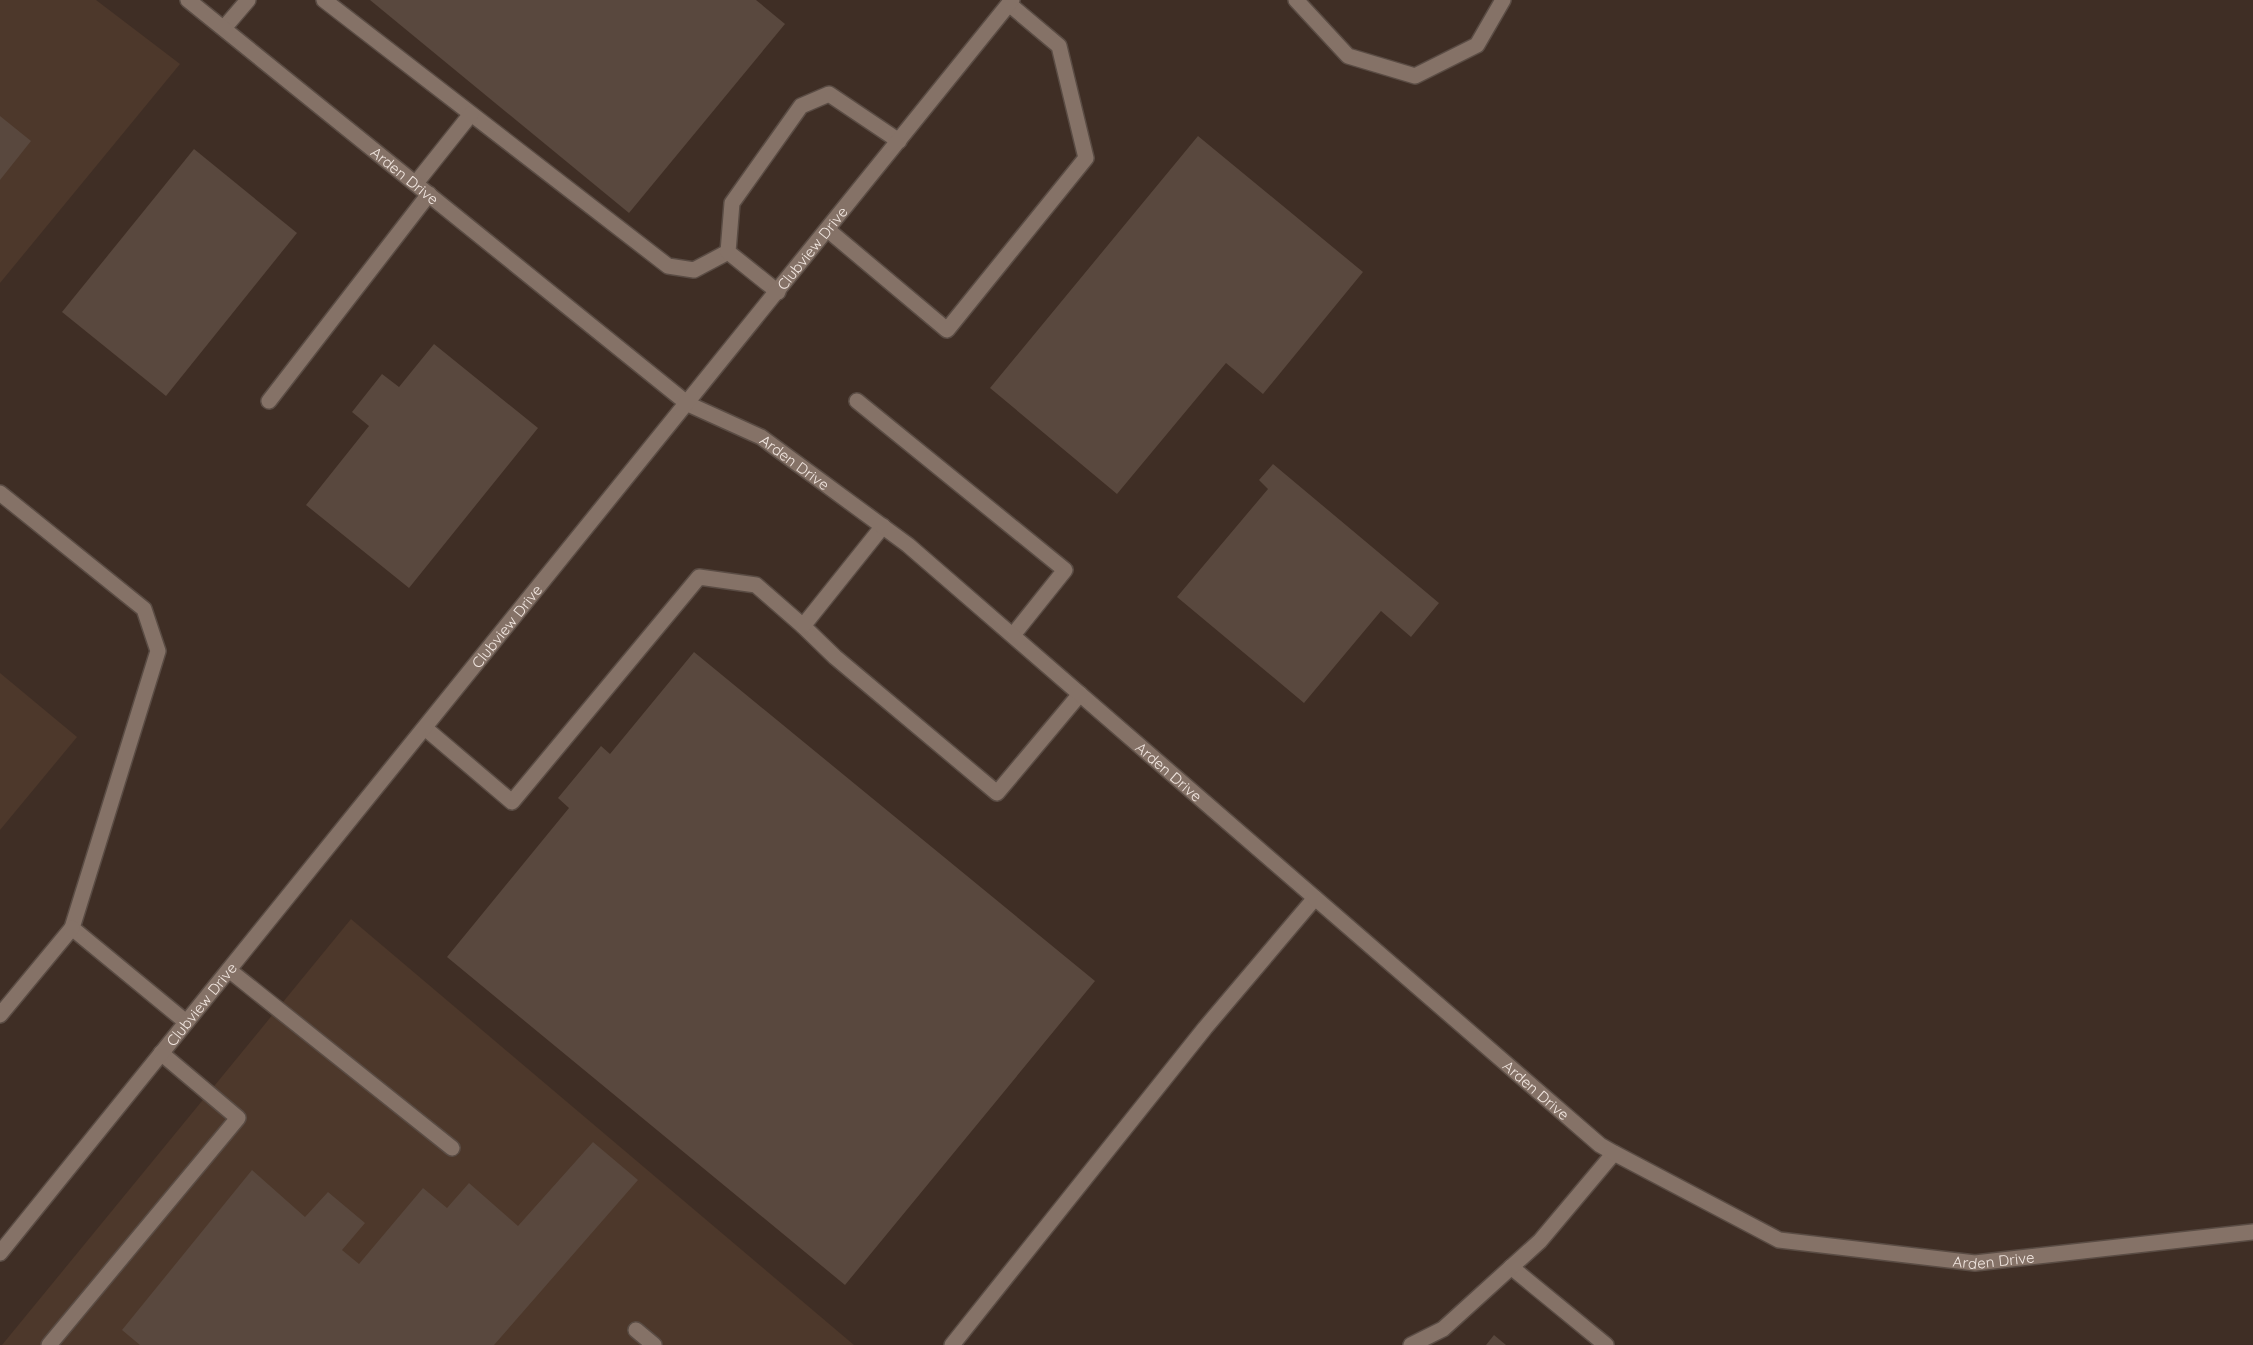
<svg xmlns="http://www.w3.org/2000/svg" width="2253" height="1345" font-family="Quicksand,sans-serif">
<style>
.built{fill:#4d382b}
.building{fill:#59483e}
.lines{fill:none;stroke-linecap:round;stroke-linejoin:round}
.service-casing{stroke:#5a4c44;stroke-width:18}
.minor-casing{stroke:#5a4c44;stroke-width:18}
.service{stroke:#857267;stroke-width:15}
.minor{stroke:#857267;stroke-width:15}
.labels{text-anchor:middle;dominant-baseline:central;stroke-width:4.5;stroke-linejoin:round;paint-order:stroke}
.street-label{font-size:15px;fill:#f2e7e1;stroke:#3f2e25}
</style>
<rect width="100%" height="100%" fill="#3f2e25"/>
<g class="built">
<polygon points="0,0 96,0 180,64 0,283"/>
<polygon points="0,673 77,737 0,830"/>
<polygon points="351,919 854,1345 2,1345"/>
</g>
<g class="building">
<polygon points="370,0 756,0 785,24 629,213"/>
<polygon points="0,116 31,141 0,180"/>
<polygon points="1198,136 1363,272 1263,394 1226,363 1117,494 990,388"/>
<polygon points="194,149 297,233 166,396 62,312"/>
<polygon points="434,344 538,428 409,588 306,505 369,426 352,412 382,374 399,387"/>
<polygon points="1273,464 1439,603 1411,637 1381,611 1304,703 1177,597 1268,489 1259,480"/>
<polygon points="694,652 1095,981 845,1285 447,957 569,808 558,798 601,746 610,754"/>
<polygon points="593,1142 638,1180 494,1345 140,1345 122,1330 252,1170 305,1217 328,1192 365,1223 342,1250 359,1264 423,1188 447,1208 469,1183 518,1226"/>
<polygon points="1494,1335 1506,1345 1486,1345"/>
</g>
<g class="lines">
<defs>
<g id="service">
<polyline points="324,0 668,266 694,270 728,252"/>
<polyline points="1296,0 1348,56 1415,76 1477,45 1503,0"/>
<polyline points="224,28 248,0"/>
<polyline points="416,183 471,114"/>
<polyline points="828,230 947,330 1086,158 1059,46 1009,4"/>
<polyline points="778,292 728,252 732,203 801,106 829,94 899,141"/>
<polyline points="269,401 429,194"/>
<polyline points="857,401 1065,570 1013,635"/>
<polyline points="0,493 144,609 158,651 72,928 186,1022"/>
<polyline points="803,626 835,657 997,793 1080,694"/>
<polyline points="425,728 512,802 699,577 756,585 803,626 883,526"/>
<polyline points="229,970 452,1148"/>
<polyline points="0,1015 72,928"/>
<polyline points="1511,1267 1606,1345"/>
<polyline points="636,1330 654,1345"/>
<polyline points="49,1345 238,1118 161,1053"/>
<polyline points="952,1345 1205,1028 1315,898"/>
<polyline points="1411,1345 1443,1329 1540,1241 1614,1153"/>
</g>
<g id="minor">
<path id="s1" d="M188,0l500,404 73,33 147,108 692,600 14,8 165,87 196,23 278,-31"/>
<path id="s2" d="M0,1253l1012,-1253"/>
</g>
</defs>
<use href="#service" class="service-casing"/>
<use href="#minor" class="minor-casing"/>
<use href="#service" class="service"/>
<use href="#minor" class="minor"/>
</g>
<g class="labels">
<g class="street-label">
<text stroke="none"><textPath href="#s1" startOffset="279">Arden Drive</textPath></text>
<text stroke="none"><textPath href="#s2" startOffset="1292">Clubview Drive</textPath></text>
<text stroke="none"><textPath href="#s1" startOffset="765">Arden Drive</textPath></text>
<text stroke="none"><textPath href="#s2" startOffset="806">Clubview Drive</textPath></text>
<text stroke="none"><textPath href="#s1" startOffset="1251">Arden Drive</textPath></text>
<text stroke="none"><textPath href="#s2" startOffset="320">Clubview Drive</textPath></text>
<text stroke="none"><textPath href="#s1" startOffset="1737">Arden Drive</textPath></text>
<text stroke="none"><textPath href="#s1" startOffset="2240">Arden Drive</textPath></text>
</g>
</g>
</svg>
